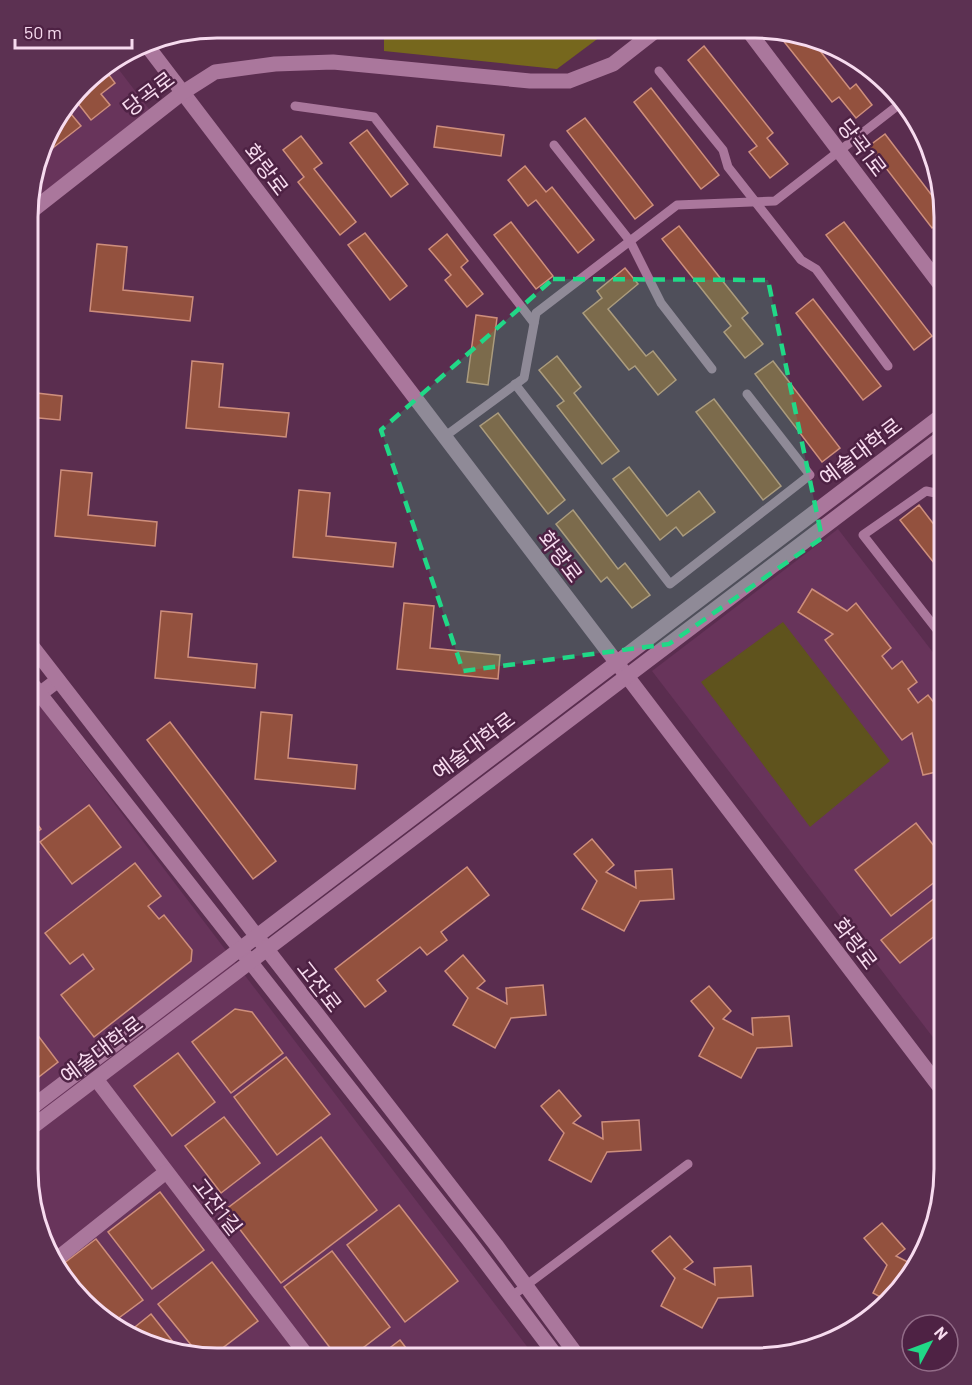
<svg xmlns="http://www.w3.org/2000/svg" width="972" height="1385" font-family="Barlow,'Noto Sans KR',sans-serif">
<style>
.built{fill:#68345b}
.green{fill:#5f531d}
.forest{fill:#76671d}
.building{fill:#93513e;stroke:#ce8e7c;stroke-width:1.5}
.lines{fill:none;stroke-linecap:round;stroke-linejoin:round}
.lane{stroke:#aa779c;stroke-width:9}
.street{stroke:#aa779c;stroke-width:15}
.secondary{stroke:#aa779c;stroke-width:15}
.marked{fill:#21d887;fill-opacity:0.2;stroke:#21d887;stroke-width:4.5;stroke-dasharray:12 8;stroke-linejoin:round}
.labels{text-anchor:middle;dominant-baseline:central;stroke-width:5;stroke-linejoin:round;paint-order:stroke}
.street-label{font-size:21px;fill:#f7dbef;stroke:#4e2244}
.rim{fill:none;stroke:#f7dbef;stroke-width:3}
</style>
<rect width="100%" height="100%" fill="#5a2d4f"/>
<g class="built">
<polygon points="113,62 152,113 29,207 29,192 52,122 92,74"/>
<polygon points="838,529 945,668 945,1053 652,671"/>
<polygon points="28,690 535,1357 192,1356 102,1319 46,1252 27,1168"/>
</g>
<polygon class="green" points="783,622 890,761 810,827 701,682"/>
<polygon class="forest" points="384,27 612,28 557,69 384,51"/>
<g class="building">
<polygon points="774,29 813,42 850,89 856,84 872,105 856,118 839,97 832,102"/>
<polygon points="704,46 773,133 767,138 788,164 770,178 749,152 757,146 688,60"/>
<polygon points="103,67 115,83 101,94 110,105 91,120 73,97 92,74"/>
<polygon points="651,88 719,175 701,189 634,102"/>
<polygon points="66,108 81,126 40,158 52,122"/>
<polygon points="585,118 653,205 635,219 567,131"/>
<polygon points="437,126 504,135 501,156 434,147"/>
<polygon points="367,130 408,184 391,197 350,143"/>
<polygon points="885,134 943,210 945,218 932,228 869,146"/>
<polygon points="301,136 322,163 314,169 356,222 340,235 298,182 304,177 283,150"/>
<polygon points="525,166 546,192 552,187 594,240 578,253 536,200 528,206 508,180"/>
<polygon points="511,222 553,276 536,289 494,235"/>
<polygon points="844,222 932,336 914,350 826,235"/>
<polygon points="679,226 748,313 742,318 763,344 745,358 724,332 731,326 662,239"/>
<polygon points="365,233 407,286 390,300 348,245"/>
<polygon points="447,234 468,261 461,267 483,294 467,307 445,280 451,275 429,249"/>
<polygon points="97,244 127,247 123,290 193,297 190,321 90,311"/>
<polygon points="625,268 638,284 608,309 646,356 653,351 676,380 658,395 635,366 629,370 583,313 602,298 597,291"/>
<polygon points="813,299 881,386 863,400 796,313"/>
<polygon points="476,315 497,318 488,385 467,382"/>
<polygon points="557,356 581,387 574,393 619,451 602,464 557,406 564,401 539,370"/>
<polygon points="192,361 223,364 219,407 289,413 286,437 186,428"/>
<polygon points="773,361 840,448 822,462 755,374"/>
<polygon points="28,392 62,396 60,420 28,417"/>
<polygon points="714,399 781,486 763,500 696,412"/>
<polygon points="498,413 565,500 548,514 480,426"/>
<polygon points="629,467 667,516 699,491 715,512 683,536 676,527 660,540 613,479"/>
<polygon points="61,470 92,473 88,515 157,522 155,546 55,536"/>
<polygon points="299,490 330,493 326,536 396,543 393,567 293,557"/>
<polygon points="919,505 945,539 945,571 942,573 900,520"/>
<polygon points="573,510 618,569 625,563 650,595 632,608 607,577 601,582 556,524"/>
<polygon points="812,589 847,611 856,603 891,648 882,656 892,669 902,661 917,682 908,689 918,703 928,695 942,713 935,719 945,755 945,770 923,775 912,733 902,740 825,640 833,634 798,612"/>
<polygon points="404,603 434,606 430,648 500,655 498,679 397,669"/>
<polygon points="161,611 192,614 188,657 257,664 255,688 155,678"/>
<polygon points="261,712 292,715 288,758 357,765 355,789 255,779"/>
<polygon points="170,722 276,861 253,879 147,740"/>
<polygon points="89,805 121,847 72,884 40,842"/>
<polygon points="28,811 41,829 28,839"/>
<polygon points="916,823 945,860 945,874 891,916 855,870"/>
<polygon points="592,839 614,865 606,872 636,888 635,871 672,869 674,899 640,901 624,931 582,909 597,881 574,854"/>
<polygon points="135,863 161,896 148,906 159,919 164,915 192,950 191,961 94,1037 61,995 94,969 83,954 70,964 45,933"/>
<polygon points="467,867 489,895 441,932 447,940 427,955 420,947 377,980 386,991 365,1007 335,969"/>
<polygon points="945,890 945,928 900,963 881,940"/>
<polygon points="463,955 485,981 477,988 507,1004 506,988 543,985 546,1015 511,1018 495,1048 453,1025 468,998 445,971"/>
<polygon points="709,986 731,1011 723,1019 753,1035 752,1018 789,1016 792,1046 757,1048 741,1078 699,1056 714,1028 691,1001"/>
<polygon points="235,1009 252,1012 283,1053 231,1093 192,1042"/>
<polygon points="27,1021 58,1062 31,1083 27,1079"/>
<polygon points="178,1053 215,1102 172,1136 134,1086"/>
<polygon points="286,1057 330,1114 277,1155 234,1097"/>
<polygon points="559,1090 581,1116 573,1123 603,1139 602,1122 639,1120 641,1150 607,1152 591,1182 549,1160 564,1133 541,1106"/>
<polygon points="224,1117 260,1163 221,1193 185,1146"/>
<polygon points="321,1137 377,1210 281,1283 225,1210"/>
<polygon points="160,1192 204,1250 152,1289 108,1232"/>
<polygon points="399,1205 458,1281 405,1322 347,1245"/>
<polygon points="882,1223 905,1249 896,1256 916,1266 913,1274 884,1299 873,1293 887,1265 864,1238"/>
<polygon points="670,1236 693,1262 684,1269 715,1285 714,1268 751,1266 753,1296 718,1298 702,1328 661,1306 675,1278 652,1251"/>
<polygon points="96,1239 143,1300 112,1323 102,1319 59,1267"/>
<polygon points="332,1251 390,1327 351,1357 337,1357 284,1287"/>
<polygon points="212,1262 258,1321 212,1356 200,1356 158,1304"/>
<polygon points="151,1314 181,1352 130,1331"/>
<polygon points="400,1340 413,1357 378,1357"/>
</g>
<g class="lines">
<g class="lane">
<polyline points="659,71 723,150 728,167 801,260 816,269 888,366"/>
<polyline points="295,106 374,117 534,323"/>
<polyline points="915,121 926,135"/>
<polyline points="554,145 630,241 661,303 712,369"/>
<polyline points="515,384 670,584 810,475 747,394"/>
<polyline points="444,437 524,378 536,313 677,205 775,201 901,103"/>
<polyline points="945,640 863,535 926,491 945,495"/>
<polyline points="512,1296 688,1164"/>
</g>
<g class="street">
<polyline points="28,703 58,680"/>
<polyline points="96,1079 308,1357"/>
<polyline points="54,1261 166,1172"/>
</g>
<g class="secondary">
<polyline points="747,29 945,291"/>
<polyline points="145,43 945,1094"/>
<polyline points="29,213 182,93 215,72 275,64 333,62 530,81 569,81 613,64 659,28"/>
<polyline points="28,641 496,1245 579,1358"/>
<polyline points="28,679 468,1239 557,1357"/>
<polyline points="27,1111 945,413"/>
<polyline points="27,1131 945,435"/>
</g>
</g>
<path class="marked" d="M553,279l215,1 54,258 -153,106 -206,27 -82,-241z"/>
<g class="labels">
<g class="street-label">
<text transform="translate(148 93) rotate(-37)">당곡로</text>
<text transform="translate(863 147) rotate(53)">당곡1로</text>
<text transform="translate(267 169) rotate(53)">화랑로</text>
<text transform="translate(860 451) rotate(-37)">예술대학로</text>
<text transform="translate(561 556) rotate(53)">화랑로</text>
<text transform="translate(473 745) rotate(-37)">예술대학로</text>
<text transform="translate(856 943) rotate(53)">화랑로</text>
<text transform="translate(320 986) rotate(52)">고잔로</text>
<text transform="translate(101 1049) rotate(-37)">예술대학로</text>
<text transform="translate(218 1206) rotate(52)">고잔1길</text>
</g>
</g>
<path d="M0 0H972V1385H0ZM217 38H755A179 179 0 0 1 934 217V1169A179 179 0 0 1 755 1348H217A179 179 0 0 1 38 1169V217A179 179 0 0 1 217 38Z" fill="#5c3152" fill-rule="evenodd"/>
<path class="rim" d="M217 38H755A179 179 0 0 1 934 217V1169A179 179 0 0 1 755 1348H217A179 179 0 0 1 38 1169V217A179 179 0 0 1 217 38Z"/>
<g transform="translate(930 1343) rotate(49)"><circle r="28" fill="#4e2244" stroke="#926c88" stroke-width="1.5"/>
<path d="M0-4.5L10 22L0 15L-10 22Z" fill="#21d887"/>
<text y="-9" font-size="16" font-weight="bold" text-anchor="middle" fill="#f7dbef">N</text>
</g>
<path d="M15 39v9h117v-9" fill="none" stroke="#f7dbef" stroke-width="3"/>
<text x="24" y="39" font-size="18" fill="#f7dbef" stroke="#4e2244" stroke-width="4.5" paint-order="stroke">50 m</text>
</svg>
